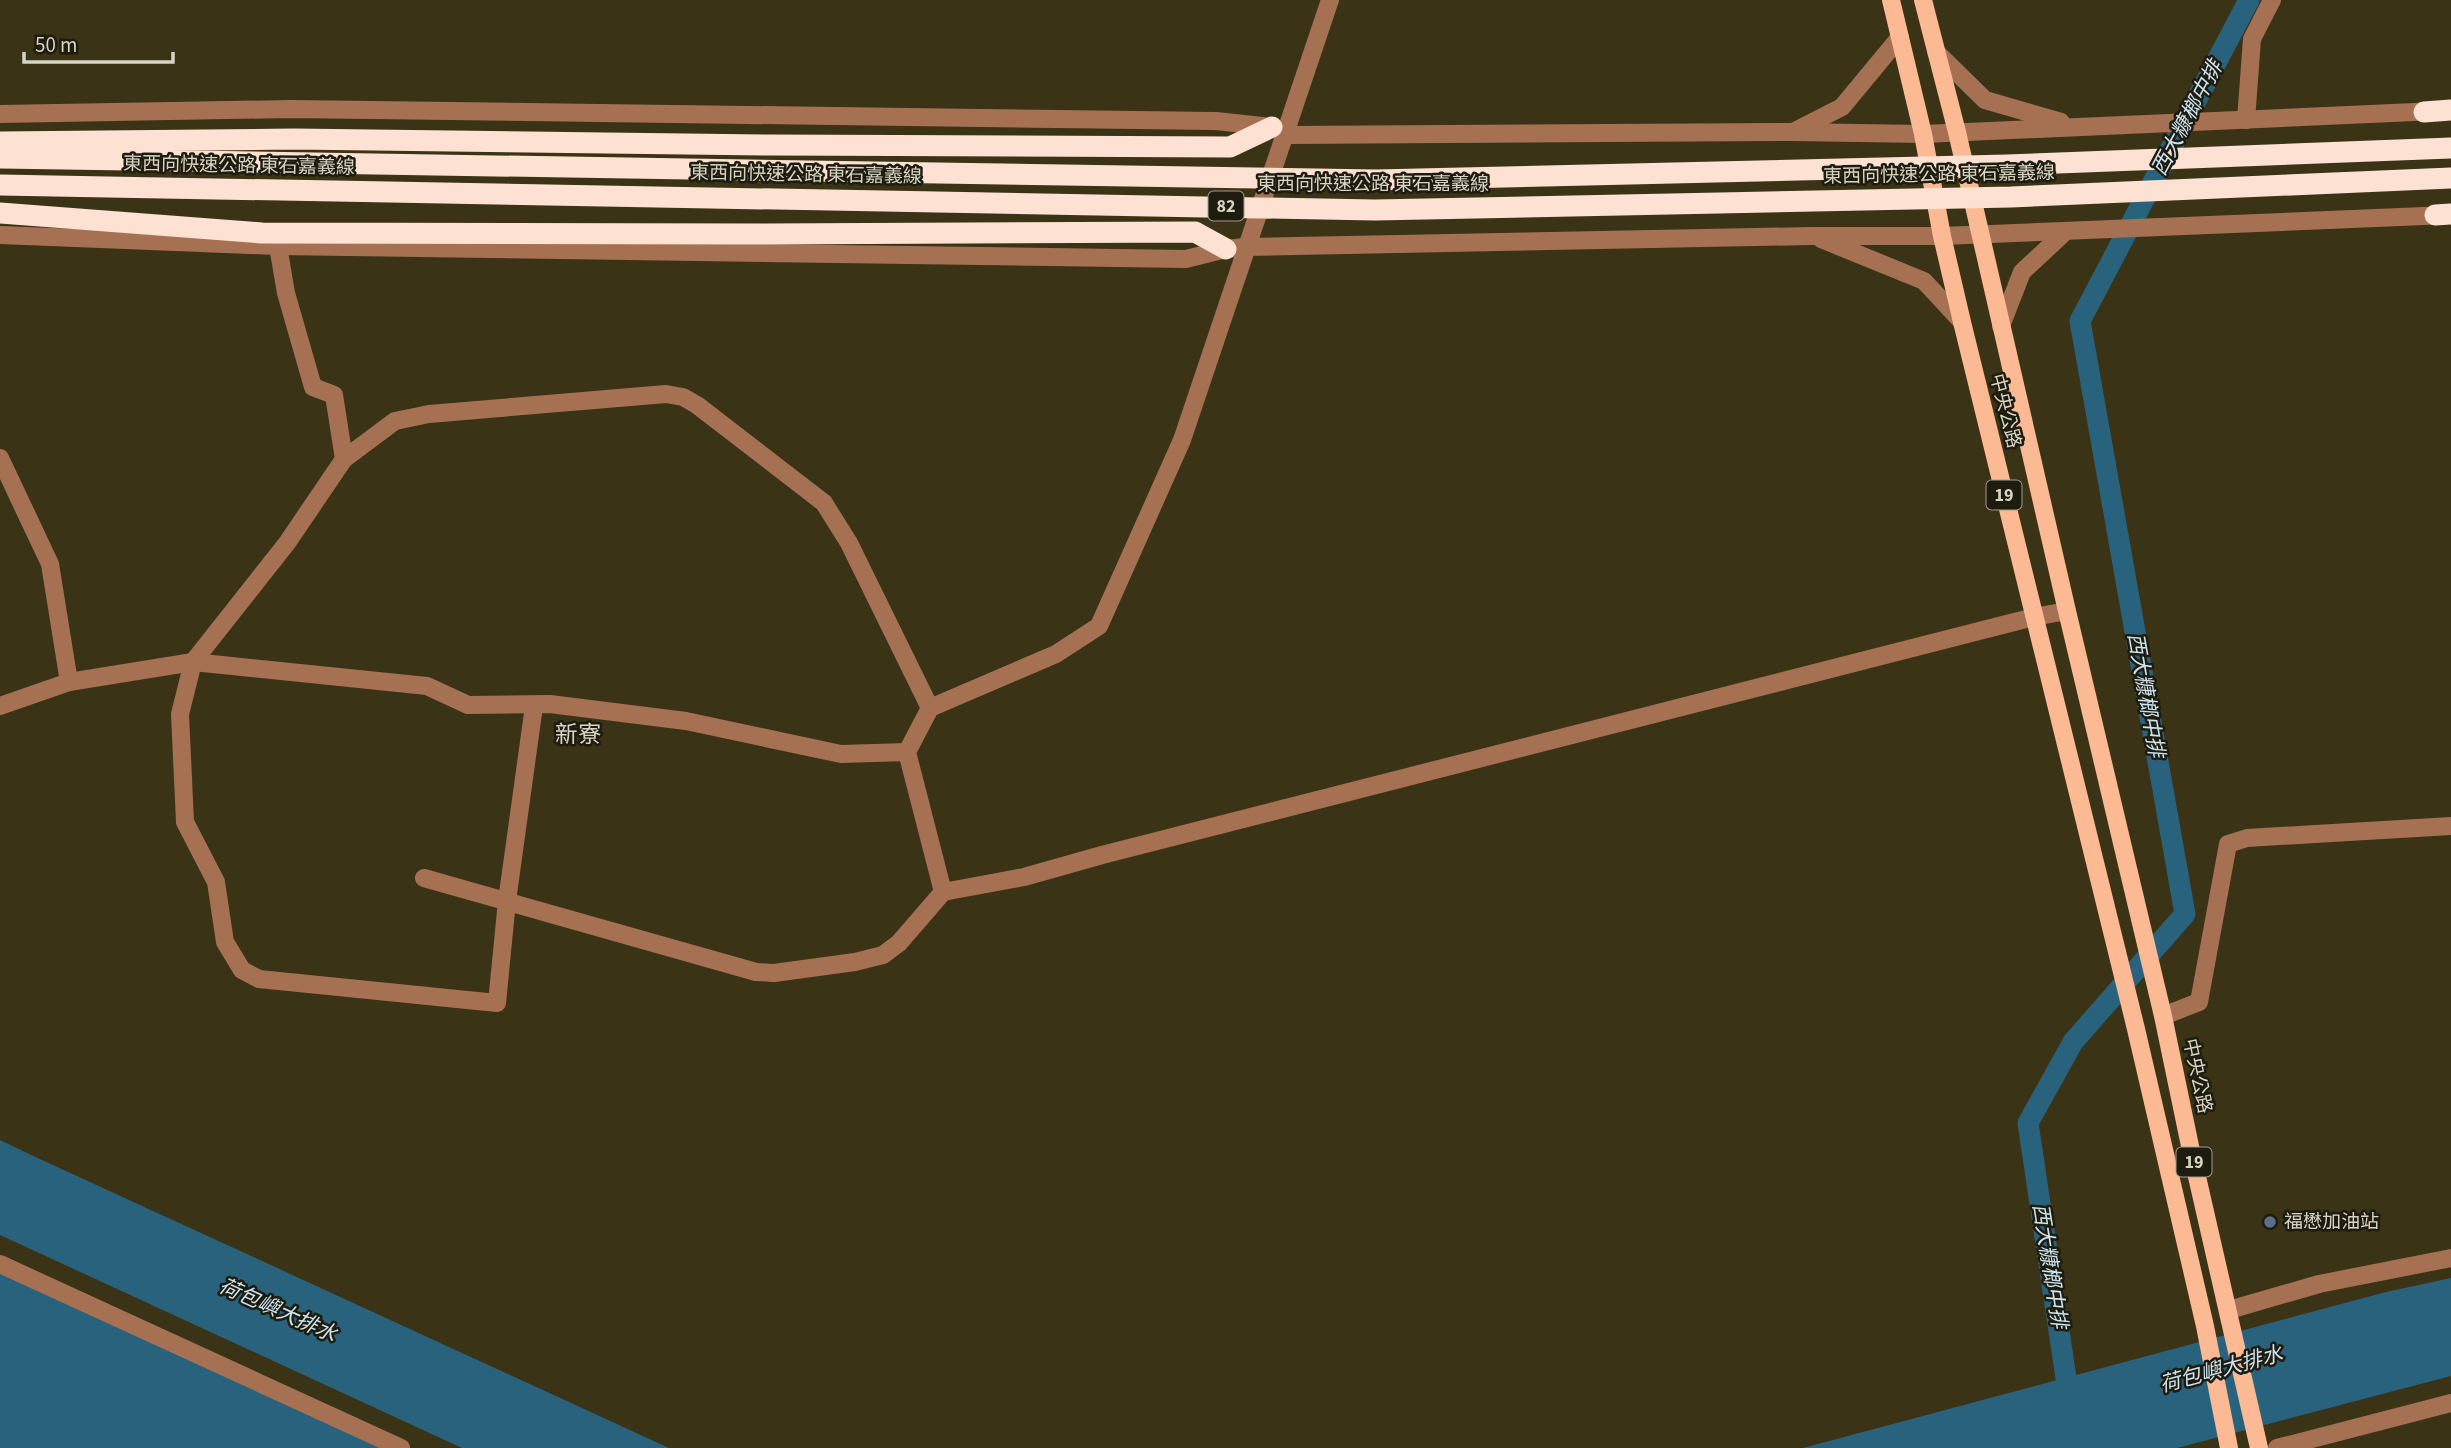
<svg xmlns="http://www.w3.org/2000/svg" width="2451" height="1448" font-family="'Source Sans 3','Noto Sans TC',sans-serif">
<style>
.water{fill:#29627c}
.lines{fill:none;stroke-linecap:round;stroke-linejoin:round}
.canal{stroke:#29627c;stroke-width:21}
.minor{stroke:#a67152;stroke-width:18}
.major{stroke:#fcba94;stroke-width:18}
.highway{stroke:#fde2d3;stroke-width:21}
.highway-bridge{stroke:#fde2d3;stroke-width:21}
.service-dot{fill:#5c6f8a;stroke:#1e1b0f;stroke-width:2.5}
.labels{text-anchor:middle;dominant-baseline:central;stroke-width:5;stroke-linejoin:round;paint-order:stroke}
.shield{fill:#1e1b0f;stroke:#a09c8d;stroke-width:2}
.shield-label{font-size:18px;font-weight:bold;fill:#d8d4c3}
.street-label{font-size:19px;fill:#d8d4c3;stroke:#1e1b0f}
.poi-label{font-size:19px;fill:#d8d4c3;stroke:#1e1b0f;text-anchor:start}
.water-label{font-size:21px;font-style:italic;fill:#cce4f0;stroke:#1e1b0f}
.quarter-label{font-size:23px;fill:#d8d4c3;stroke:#1e1b0f}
</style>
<rect width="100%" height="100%" fill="#3b3316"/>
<g class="water">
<polygon points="0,1140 29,1154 669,1448 462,1448 0,1235"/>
<polygon points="0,1273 385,1448 0,1448"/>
<polygon points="2451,1278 2451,1376 2177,1448 1803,1448 2386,1292"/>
</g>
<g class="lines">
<polyline class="canal" points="2066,1378 2028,1123 2073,1042 2185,914 2080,321 2249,0"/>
<g class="minor">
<polyline points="1936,52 1985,100 2061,122"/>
<polyline points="0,114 291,109 1216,121 1272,127 1286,135 1793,132 1923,134 2437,111"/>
<polyline points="2246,120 2252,39 2272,0"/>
<polyline points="1795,131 1842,107 1900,37"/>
<polyline points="0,235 278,246 1186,259 1226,249 1245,247 1811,236 1942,236 2448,215"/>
<polyline points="1821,239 1924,281 1962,322"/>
<polyline points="278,246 286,293 313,387 334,395 344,459"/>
<polyline points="2001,326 2022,272 2066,231"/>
<polyline points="0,458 50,564 69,682"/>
<polyline points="0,706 69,682 193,662 427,686 468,705 550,704 686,721 841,754 907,752"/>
<polyline points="534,706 507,901 497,1003 259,979 242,970 225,942 216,882 185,822 180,714 193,662 287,543 344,459 395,421 429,414 666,394 683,397 697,405 824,503 849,543 930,708 907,752 943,892"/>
<polyline points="930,708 1056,654 1099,626 1182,440 1330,0"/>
<polyline points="424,878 756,972 774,973 855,962 883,955 899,943 943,892 1024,877 1102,855 2034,617 2067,611"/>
<polyline points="2163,1016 2199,1002 2228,844 2247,838 2451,826"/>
<polyline points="0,1264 401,1448"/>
<polyline points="2229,1310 2319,1284 2451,1258"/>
<polyline points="2277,1448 2451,1403"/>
</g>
<g class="major">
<polyline points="1891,0 1923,134 1942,236 1962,322 2136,1029 2205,1326 2229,1448"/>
<polyline points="1923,0 1957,132 2067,611 2163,1016 2190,1146 2259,1448"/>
</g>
<g class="highway">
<polyline points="2424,112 2451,110"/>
<polyline points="0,142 294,139 769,145 1230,147 1272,127"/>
<polyline points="0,213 262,233 765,234 1195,232 1226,249"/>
<polyline points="2435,215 2451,214"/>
</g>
<g class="highway-bridge">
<polyline points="0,158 1376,180 2007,165 2451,148"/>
<polyline points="0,185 1375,210 2011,197 2451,178"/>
</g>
</g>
<circle class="service-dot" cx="2270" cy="1222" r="7"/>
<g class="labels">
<g class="shield">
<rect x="1208.5" y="191.5" width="35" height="29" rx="5"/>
<rect x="1986.5" y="480.5" width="35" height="29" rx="5"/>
<rect x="2176.5" y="1147.5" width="35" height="29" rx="5"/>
</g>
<g class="shield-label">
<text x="1226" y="206">82</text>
<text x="2004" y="495">19</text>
<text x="2194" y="1162">19</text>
</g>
<g class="street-label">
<text transform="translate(239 166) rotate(1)">東西向快速公路 東石嘉義線</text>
<text transform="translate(806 175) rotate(1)">東西向快速公路 東石嘉義線</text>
<text transform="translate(1939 175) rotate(-1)">東西向快速公路 東石嘉義線</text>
<text x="1373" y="184">東西向快速公路 東石嘉義線</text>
<text transform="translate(2005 411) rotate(76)">中央公路</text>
<text transform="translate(2197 1076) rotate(78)">中央公路</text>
</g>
<g class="poi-label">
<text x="2284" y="1222">福懋加油站</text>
</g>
<g class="water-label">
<text transform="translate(2187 118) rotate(-62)">西大糠榔中排</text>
<text transform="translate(2146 695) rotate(80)">西大糠榔中排</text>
<text transform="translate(2050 1266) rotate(81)">西大糠榔中排</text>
<text transform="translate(278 1310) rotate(24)">荷包嶼大排水</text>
<text transform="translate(2221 1369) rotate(-15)">荷包嶼大排水</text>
</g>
<g class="quarter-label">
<text x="578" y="734">新寮</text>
</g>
</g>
<path d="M24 52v10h149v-10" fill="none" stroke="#d8d4c3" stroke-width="3.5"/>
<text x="35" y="52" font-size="21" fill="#d8d4c3" stroke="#1e1b0f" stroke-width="5" paint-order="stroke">50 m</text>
</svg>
